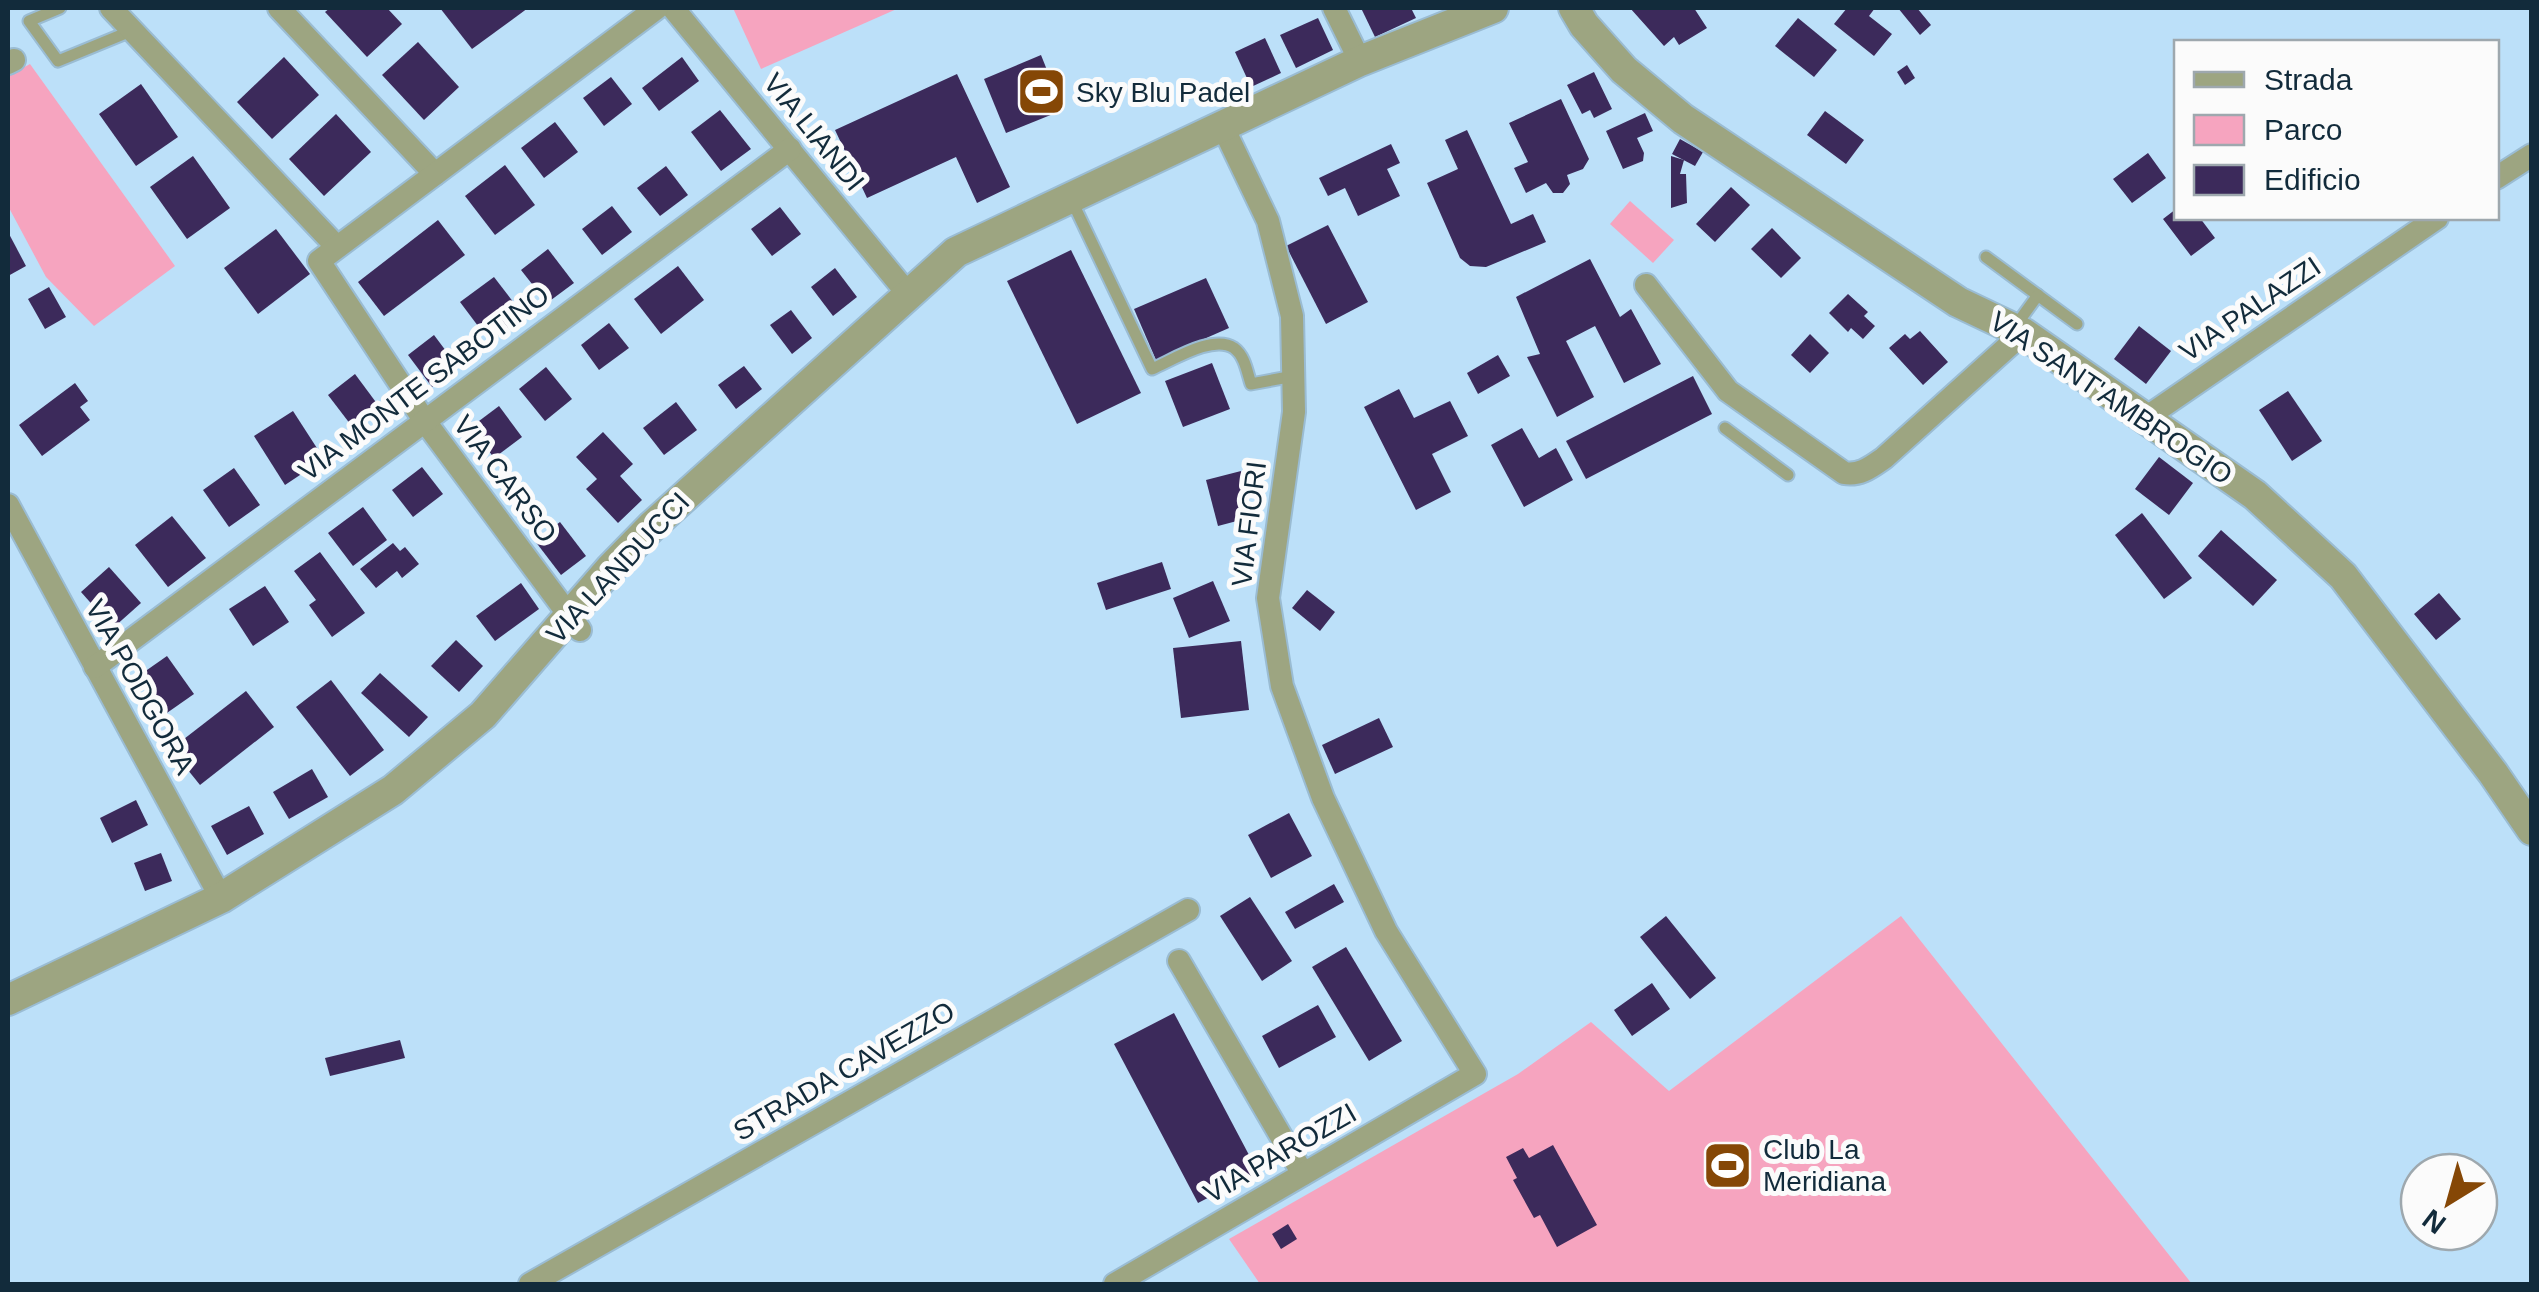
<svg xmlns="http://www.w3.org/2000/svg" width="2539" height="1292" font-family="Arial,sans-serif">
<style>
.green{fill:#f6a4bf}
.building{fill:#3c2a5b}
.lines{fill:none;stroke-linecap:round;stroke-linejoin:round}
.service-casing{stroke:#9abcd3;stroke-width:15}
.minor-casing{stroke:#9abcd3;stroke-width:26}
.tertiary-casing{stroke:#9abcd3;stroke-width:34}
.service{stroke:#9da581;stroke-width:11}
.minor{stroke:#9da581;stroke-width:22}
.tertiary{stroke:#9da581;stroke-width:30}
.labels{text-anchor:middle;dominant-baseline:central;stroke-width:10;stroke-linejoin:round;paint-order:stroke}
.poi-label{font-size:28px;fill:#122b3b;stroke:#fbfbfb;text-anchor:start}
.street-label{font-size:28px;fill:#122b3b;stroke:#fbfbfb}
</style>
<rect width="100%" height="100%" fill="#bce0f9"/>
<g class="green">
<polygon points="733,8 899,8 761,69"/>
<polygon points="30,64 175,266 94,326 46,277 8,206 8,76"/>
<polygon points="1630,201 1674,240 1653,263 1610,224"/>
<polygon points="1901,916 2192,1284 1260,1284 1229,1239 1518,1074 1591,1022 1669,1091"/>
</g>
<g class="building">
<polygon points="330,8 387,8 402,24 367,57 325,12"/>
<polygon points="440,8 528,8 472,49"/>
<polygon points="1361,8 1411,8 1416,18 1375,37"/>
<polygon points="1630,8 1694,8 1707,28 1679,45 1674,37 1664,46"/>
<polygon points="1847,8 1875,8 1869,16 1892,34 1874,56 1834,24"/>
<polygon points="1898,8 1917,8 1931,25 1920,35"/>
<polygon points="1318,18 1333,50 1296,68 1280,35"/>
<polygon points="1798,18 1837,50 1814,77 1775,46"/>
<polygon points="1265,38 1281,73 1251,87 1235,52"/>
<polygon points="418,42 459,87 424,120 382,75"/>
<polygon points="1041,55 1063,110 1006,133 984,79"/>
<polygon points="284,57 319,95 272,139 237,102"/>
<polygon points="682,57 699,81 659,111 642,88"/>
<polygon points="1907,65 1915,78 1905,85 1897,72"/>
<polygon points="1594,72 1612,109 1594,118 1590,110 1582,114 1567,85"/>
<polygon points="957,74 1010,187 977,203 956,157 867,198 835,130"/>
<polygon points="611,77 632,104 604,126 583,98"/>
<polygon points="141,84 178,137 136,166 99,114"/>
<polygon points="1561,99 1589,159 1583,169 1567,175 1570,184 1563,193 1553,193 1546,183 1526,193 1514,168 1528,162 1509,123"/>
<polygon points="720,110 751,149 721,171 691,132"/>
<polygon points="1825,111 1864,140 1846,164 1807,135"/>
<polygon points="1645,113 1653,131 1637,138 1644,153 1643,161 1623,169 1606,131"/>
<polygon points="336,114 371,152 324,196 289,159"/>
<polygon points="555,122 578,152 544,178 521,148"/>
<polygon points="1467,130 1511,224 1533,214 1546,242 1486,267 1470,266 1460,258 1427,183 1458,169 1445,140"/>
<polygon points="1680,139 1703,152 1695,166 1672,154"/>
<polygon points="1391,144 1400,163 1387,169 1400,196 1358,216 1345,188 1328,196 1319,178"/>
<polygon points="2148,153 2166,178 2132,203 2113,179"/>
<polygon points="193,156 230,208 187,239 150,187"/>
<polygon points="1671,156 1684,160 1680,174 1686,174 1687,203 1671,208"/>
<polygon points="505,165 535,205 495,235 465,196"/>
<polygon points="666,166 688,195 660,216 637,188"/>
<polygon points="1731,187 1750,205 1715,242 1696,224"/>
<polygon points="612,206 632,232 602,255 582,229"/>
<polygon points="780,207 801,234 772,256 751,229"/>
<polygon points="2176,209 2176,218 2200,218 2215,238 2191,256 2163,219"/>
<polygon points="438,220 465,255 384,316 358,282"/>
<polygon points="1328,225 1368,302 1326,324 1286,246"/>
<polygon points="1772,228 1801,258 1781,278 1751,249"/>
<polygon points="276,229 310,274 258,314 224,268"/>
<polygon points="8,232 26,266 8,276"/>
<polygon points="548,249 574,283 547,303 521,270"/>
<polygon points="1071,250 1141,393 1077,424 1007,281"/>
<polygon points="1590,259 1620,317 1631,309 1661,364 1624,383 1595,326 1566,341 1594,397 1557,417 1527,357 1540,354 1516,297"/>
<polygon points="678,266 704,300 661,334 634,299"/>
<polygon points="835,268 857,297 833,316 811,287"/>
<polygon points="494,277 524,316 490,342 460,302"/>
<polygon points="1206,278 1229,328 1156,360 1134,309"/>
<polygon points="49,287 66,317 45,329 28,299"/>
<polygon points="1848,294 1868,312 1864,316 1875,326 1863,339 1851,328 1848,332 1829,313"/>
<polygon points="791,310 812,338 792,354 770,325"/>
<polygon points="609,323 629,348 599,370 581,345"/>
<polygon points="2139,326 2171,351 2146,384 2114,359"/>
<polygon points="1920,331 1948,362 1923,385 1889,348 1905,334 1910,339"/>
<polygon points="1810,334 1829,353 1810,373 1791,355"/>
<polygon points="434,335 458,367 432,387 408,355"/>
<polygon points="1498,355 1510,376 1478,394 1467,373"/>
<polygon points="1212,363 1230,409 1183,427 1165,381"/>
<polygon points="744,366 762,389 736,409 718,385"/>
<polygon points="546,367 572,399 545,421 519,389"/>
<polygon points="355,374 381,409 354,429 328,395"/>
<polygon points="1693,376 1712,414 1586,479 1566,441"/>
<polygon points="75,383 88,401 80,407 90,420 42,456 19,425"/>
<polygon points="1399,389 1414,418 1450,401 1468,436 1432,454 1451,492 1416,510 1364,407"/>
<polygon points="2288,391 2322,441 2292,461 2259,410"/>
<polygon points="676,402 697,430 664,455 643,428"/>
<polygon points="499,406 522,437 494,458 471,427"/>
<polygon points="293,411 324,459 285,485 254,436"/>
<polygon points="1522,428 1539,458 1556,448 1573,480 1524,507 1491,445"/>
<polygon points="603,432 633,464 620,476 642,500 618,523 586,489 597,479 576,457"/>
<polygon points="2159,457 2193,483 2169,515 2135,489"/>
<polygon points="422,467 443,494 413,517 392,490"/>
<polygon points="234,468 260,505 229,527 203,490"/>
<polygon points="1241,471 1252,517 1218,526 1206,480"/>
<polygon points="363,507 387,540 353,566 328,533"/>
<polygon points="2142,513 2192,578 2164,599 2115,535"/>
<polygon points="172,516 206,558 168,587 135,545"/>
<polygon points="560,522 586,556 561,575 535,541"/>
<polygon points="2221,530 2277,580 2253,606 2198,556"/>
<polygon points="393,543 400,551 405,547 419,564 402,578 397,571 376,588 360,569"/>
<polygon points="320,552 365,613 332,637 309,605 316,600 294,571"/>
<polygon points="1162,562 1171,589 1106,610 1097,583"/>
<polygon points="109,567 141,603 113,628 81,592"/>
<polygon points="1213,581 1230,621 1189,638 1173,598"/>
<polygon points="521,583 539,609 495,641 476,616"/>
<polygon points="265,586 289,622 253,646 229,609"/>
<polygon points="1307,590 1335,612 1320,631 1292,608"/>
<polygon points="2439,593 2461,619 2436,640 2414,614"/>
<polygon points="456,640 483,666 459,692 431,666"/>
<polygon points="1241,641 1249,710 1181,718 1173,648"/>
<polygon points="167,656 194,694 164,715 137,677"/>
<polygon points="380,673 428,717 409,737 361,693"/>
<polygon points="331,680 384,750 350,776 296,707"/>
<polygon points="246,691 274,727 200,785 171,749"/>
<polygon points="1379,718 1393,747 1335,774 1322,745"/>
<polygon points="312,769 328,797 289,819 273,792"/>
<polygon points="136,800 148,825 112,843 100,818"/>
<polygon points="249,806 264,834 227,855 211,826"/>
<polygon points="1289,813 1312,856 1271,878 1248,835"/>
<polygon points="161,853 172,881 145,891 134,863"/>
<polygon points="1334,884 1344,902 1295,929 1285,912"/>
<polygon points="1250,897 1292,961 1262,981 1220,916"/>
<polygon points="1666,916 1716,978 1690,999 1640,937"/>
<polygon points="1346,947 1402,1041 1369,1061 1312,967"/>
<polygon points="1652,983 1670,1009 1632,1036 1614,1010"/>
<polygon points="1318,1005 1336,1037 1279,1068 1262,1036"/>
<polygon points="1174,1013 1258,1172 1198,1203 1114,1044"/>
<polygon points="400,1040 405,1058 330,1076 325,1058"/>
<polygon points="1553,1145 1597,1225 1557,1247 1540,1215 1534,1218 1513,1180 1517,1178 1506,1157 1523,1148 1529,1158"/>
<polygon points="1288,1224 1297,1239 1281,1249 1272,1234"/>
</g>
<g class="lines">
<defs>
<g id="service">
<polyline points="60,8 29,21 58,61 131,31"/>
<path d="M1072,201l80,168c21,-9 61,-35 82,-21 11,8 13,24 17,36l43,-8"/>
<polyline points="1986,257 2077,324"/>
<polyline points="2014,328 2038,295"/>
<polyline points="1725,428 1788,475"/>
</g>
<g id="minor">
<polyline points="111,8 337,247"/>
<polyline points="279,8 435,174"/>
<polyline points="673,8 908,294"/>
<polyline points="1334,8 1360,61"/>
<polyline points="8,63 14,60"/>
<polyline points="2496,178 2532,155"/>
<path d="M1646,285l82,106 116,82c16,3 27,-6 40,-15l139,-125"/>
<polyline points="2147,417 2437,218"/>
<polyline points="8,505 221,898"/>
<polyline points="580,630 424,420 319,261 657,8"/>
<polyline points="95,667 790,149"/>
<polyline points="1179,961 1303,1174"/>
<polyline points="530,1284 1188,910"/>
<polyline points="1115,1284 1475,1074 1386,931 1323,798 1282,686 1268,598 1294,412 1292,316 1268,221 1223,127"/>
</g>
<g id="tertiary">
<polyline points="1574,8 1584,25 1624,70 1683,119 1958,302 2023,333 2255,495 2343,576 2493,773 2532,830"/>
<polyline points="8,1000 221,898 393,790 483,715 610,569 652,526 956,252 1360,61 1493,8"/>
</g>
</defs>
<use href="#service" class="service-casing"/>
<use href="#minor" class="minor-casing"/>
<use href="#tertiary" class="tertiary-casing"/>
<use href="#service" class="service"/>
<use href="#minor" class="minor"/>
<use href="#tertiary" class="tertiary"/>
</g>
<defs>
<symbol id="stadium-square" viewBox="-11 -11 22 22"><rect x="-9" y="-9" width="18" height="18" rx="4" fill="#854706" stroke="#fbfbfb"/><path d="M0-5a6.5 5 0 1 0 0 10a6.5 5 0 1 0 0-10ZM-3.5-1.8h7v3.6h-7Z" fill="#fff"/></symbol>
</defs>
<g fill-rule="evenodd">
<use href="#stadium-square" x="1014" y="64" width="55" height="55"/>
<use href="#stadium-square" x="1700" y="1138" width="55" height="55"/>
</g>
<g class="labels">
<g class="poi-label">
<text x="1076" y="92">Sky Blu Padel</text>
<text x="1763" y="1149">Club La<tspan x="1763" dy="32">Meridiana</tspan></text>
</g>
<g class="street-label">
<text transform="translate(814 132) rotate(51)">VIA LIANDI</text>
<text transform="translate(2250 309) rotate(-34)">VIA PALAZZI</text>
<text transform="translate(424 383) rotate(-37)">VIA MONTE SABOTINO</text>
<text transform="translate(2111 398) rotate(34)">VIA SANT'AMBROGIO</text>
<text transform="translate(505 479) rotate(53)">VIA CARSO</text>
<text transform="translate(1249 524) rotate(-83)">VIA FIORI</text>
<text transform="translate(618 568) rotate(-47)">VIA LANDUCCI</text>
<text transform="translate(140 687) rotate(61)">VIA PODGORA</text>
<text transform="translate(844 1071) rotate(-30)">STRADA CAVEZZO</text>
<text transform="translate(1280 1153) rotate(-30)">VIA PAROZZI</text>
</g>
</g>
<rect width="2539" height="1292" fill="none" stroke="#122b3b" stroke-width="20"/>
<rect x="2174" y="40" width="325" height="180" fill="#fbfbfb" stroke="#9ea8ae" stroke-width="2.5"/>
<rect x="2194" y="72" width="50" height="15" fill="#9da581" stroke="#9ea8ae" stroke-width="2.5"/>
<text x="2264" y="90" font-size="30" fill="#122b3b">Strada</text>
<rect x="2194" y="115" width="50" height="30" fill="#f6a4bf" stroke="#9ea8ae" stroke-width="2.5"/>
<text x="2264" y="140" font-size="30" fill="#122b3b">Parco</text>
<rect x="2194" y="165" width="50" height="30" fill="#3c2a5b" stroke="#9ea8ae" stroke-width="2.5"/>
<text x="2264" y="190" font-size="30" fill="#122b3b">Edificio</text>
<g transform="translate(2449 1202) rotate(217)"><circle r="48" fill="#fbfbfb" stroke="#9ea8ae" stroke-width="2.5"/>
<path d="M0-8L18 38L0 25L-18 38Z" fill="#854706"/>
<text y="-15" font-size="28" font-weight="bold" text-anchor="middle" fill="#122b3b">N</text>
</g>
</svg>
